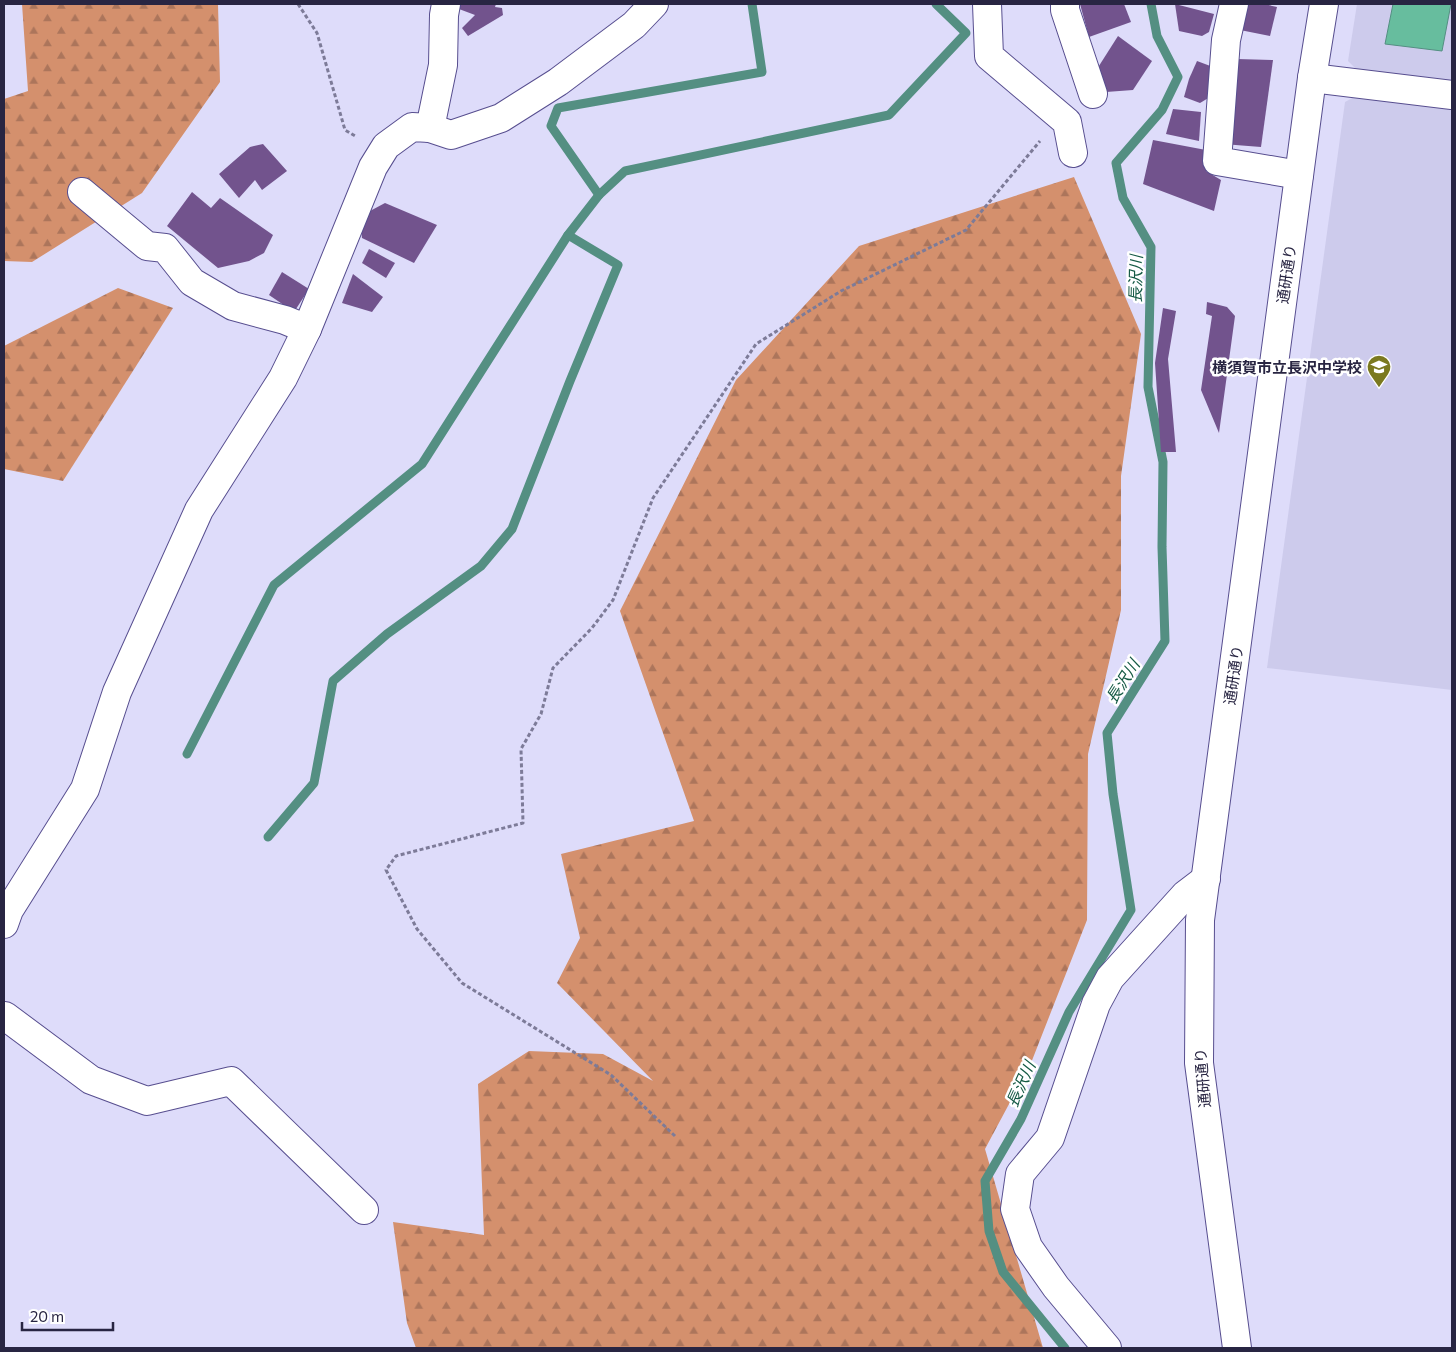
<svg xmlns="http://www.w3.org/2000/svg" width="1456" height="1352" font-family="Commissioner,'Noto Sans JP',sans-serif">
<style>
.built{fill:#cdcbec}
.forest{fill:url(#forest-firs)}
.water{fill:#67bd9e;stroke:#548f82}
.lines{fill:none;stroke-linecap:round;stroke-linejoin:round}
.stream{stroke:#548f82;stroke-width:9}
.building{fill:#72538d}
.minor-casing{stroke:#574e8f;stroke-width:30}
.path{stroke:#7d7b98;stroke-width:3;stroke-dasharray:4 2.5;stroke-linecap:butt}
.minor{stroke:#fff;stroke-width:28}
.labels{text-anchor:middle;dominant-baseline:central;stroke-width:5;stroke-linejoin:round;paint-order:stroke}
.street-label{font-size:15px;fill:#282542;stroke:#fff}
.poi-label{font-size:15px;font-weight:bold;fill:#282542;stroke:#fff;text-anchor:end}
.water-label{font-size:16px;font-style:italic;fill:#155a45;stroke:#fff}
</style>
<defs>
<pattern id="forest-firs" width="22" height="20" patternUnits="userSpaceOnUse" patternTransform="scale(1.25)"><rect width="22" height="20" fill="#d4906d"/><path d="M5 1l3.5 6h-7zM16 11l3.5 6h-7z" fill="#ac755b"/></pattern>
</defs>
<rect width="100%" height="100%" fill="#dedcfa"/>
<g class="built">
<polygon points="1357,4 1452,4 1452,86 1361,74 1348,61"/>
<polygon points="1356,96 1452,109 1452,690 1267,668 1345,102"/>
</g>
<g class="forest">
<polygon points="22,4 218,4 220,82 142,193 32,262 4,261 4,99 28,91"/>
<polygon points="1074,177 1141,334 1121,476 1121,610 1088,754 1087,920 1031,1063 985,1149 1043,1348 416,1348 407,1323 393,1222 484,1235 478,1084 529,1051 603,1054 653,1081 557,983 580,938 561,854 694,821 620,611 736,380 859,246"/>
<polygon points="118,288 173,308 63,481 4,469 4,346"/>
</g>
<polygon class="water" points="1393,4 1451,4 1442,51 1385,44"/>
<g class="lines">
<g class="stream">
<polyline points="599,195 551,126 558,108 762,72 752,4"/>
<polyline points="187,754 274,585 422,464 568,235 599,195 625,171 889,115 966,33 936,4"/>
<polyline points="268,837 314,783 333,681 387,634 481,566 512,529 570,381 618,265 568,235"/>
<polyline points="1065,1348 1003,1272 989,1231 985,1181 1021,1119 1069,1012 1131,910 1113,794 1107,733 1165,641 1162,547 1163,462 1148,387 1151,247 1123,198 1116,163 1162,110 1178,77 1157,36 1151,4"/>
</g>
</g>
<g class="building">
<polygon points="460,4 496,4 495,7 502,8 503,15 468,36 462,28 475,15 459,9"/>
<polygon points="1080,4 1124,4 1131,22 1089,37"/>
<polygon points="1175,4 1214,14 1209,32 1202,36 1179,31"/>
<polygon points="1246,4 1264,4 1277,7 1270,36 1240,30"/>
<polygon points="1118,36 1152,61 1133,90 1106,92 1097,69"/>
<polygon points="1237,59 1273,60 1261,147 1223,144"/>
<polygon points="1197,61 1213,67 1210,97 1200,103 1184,97 1189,79"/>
<polygon points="1173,109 1201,112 1199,141 1166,134"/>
<polygon points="1153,140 1206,150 1206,171 1221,180 1214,211 1143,184"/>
<polygon points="263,144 287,171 262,190 255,180 239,198 219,174 250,147"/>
<polygon points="192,192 211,208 220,198 273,235 264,253 249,261 218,268 167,226"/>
<polygon points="385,203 437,225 414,263 362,238 361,228 370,211"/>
<polygon points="369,249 395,263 386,278 362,263"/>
<polygon points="282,272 309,289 294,312 269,295"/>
<polygon points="353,274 383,297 372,312 342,303"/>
<polygon points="1207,302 1227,307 1235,316 1219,433 1201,390 1212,316 1206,314"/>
<polygon points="1163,308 1176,311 1168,359 1176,452 1161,452 1155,363"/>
</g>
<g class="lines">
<defs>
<g id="minor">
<polyline points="987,4 989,56 1067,122 1073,153"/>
<polyline points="1065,4 1065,10 1093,94"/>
<polyline points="1234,4 1226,40 1217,161 1299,175"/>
<polyline points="1312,78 1452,95"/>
<polyline points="430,128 443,65 444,15 446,4"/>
<polyline points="82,192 147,246 165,248 192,282 233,306 285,320 307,329"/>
<polyline points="4,924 9,910 85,789 117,692 199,510 283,378 307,329 373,167 386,146 412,127 430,128 451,135 501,118 558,82 634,25 654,4"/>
<polyline points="5,1016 91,1080 147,1101 231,1081 364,1210"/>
<polyline points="1107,1348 1056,1287 1028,1247 1015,1209 1020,1174 1050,1138 1096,1004 1110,978 1185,895 1206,879"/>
<polyline points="1237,1348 1199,1063 1200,920 1312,78 1324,4"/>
</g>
</defs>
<use href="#minor" class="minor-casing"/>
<g class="path">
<polyline points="298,4 317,33 345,130 357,137"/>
<polyline points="675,1136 611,1075 462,983 417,929 386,870 396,856 523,823 521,749 541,714 553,668 592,628 613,600 653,498 756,344 841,291 966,230 1040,141"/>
</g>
<use href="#minor" class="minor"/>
</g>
<defs>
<symbol id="school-pin" viewBox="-11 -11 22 30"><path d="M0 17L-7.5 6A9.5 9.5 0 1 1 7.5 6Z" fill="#7b791f" stroke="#fff"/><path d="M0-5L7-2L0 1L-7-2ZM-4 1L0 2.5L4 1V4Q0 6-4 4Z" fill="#fff"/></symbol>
</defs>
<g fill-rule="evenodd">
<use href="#school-pin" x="1365" y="353" width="28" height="38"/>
</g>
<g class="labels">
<g class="street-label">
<text transform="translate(1286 274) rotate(-82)">通研通り</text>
<text transform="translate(1233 675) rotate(-82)">通研通り</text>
<text transform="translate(1202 1078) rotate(-95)">通研通り</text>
</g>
<g class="poi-label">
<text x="1362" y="367">横須賀市立長沢中学校</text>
</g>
<g class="water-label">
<text transform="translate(1135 279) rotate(-89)">長沢川</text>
<text transform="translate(1122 681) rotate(-58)">長沢川</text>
<text transform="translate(1020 1084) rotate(-66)">長沢川</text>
</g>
</g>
<rect width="1456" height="1352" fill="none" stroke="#282542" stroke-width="10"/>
<path d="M22 1322v8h91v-8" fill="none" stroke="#282542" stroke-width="2.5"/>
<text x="30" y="1322" font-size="15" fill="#282542" stroke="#ffffff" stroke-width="4" paint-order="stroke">20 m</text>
</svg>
